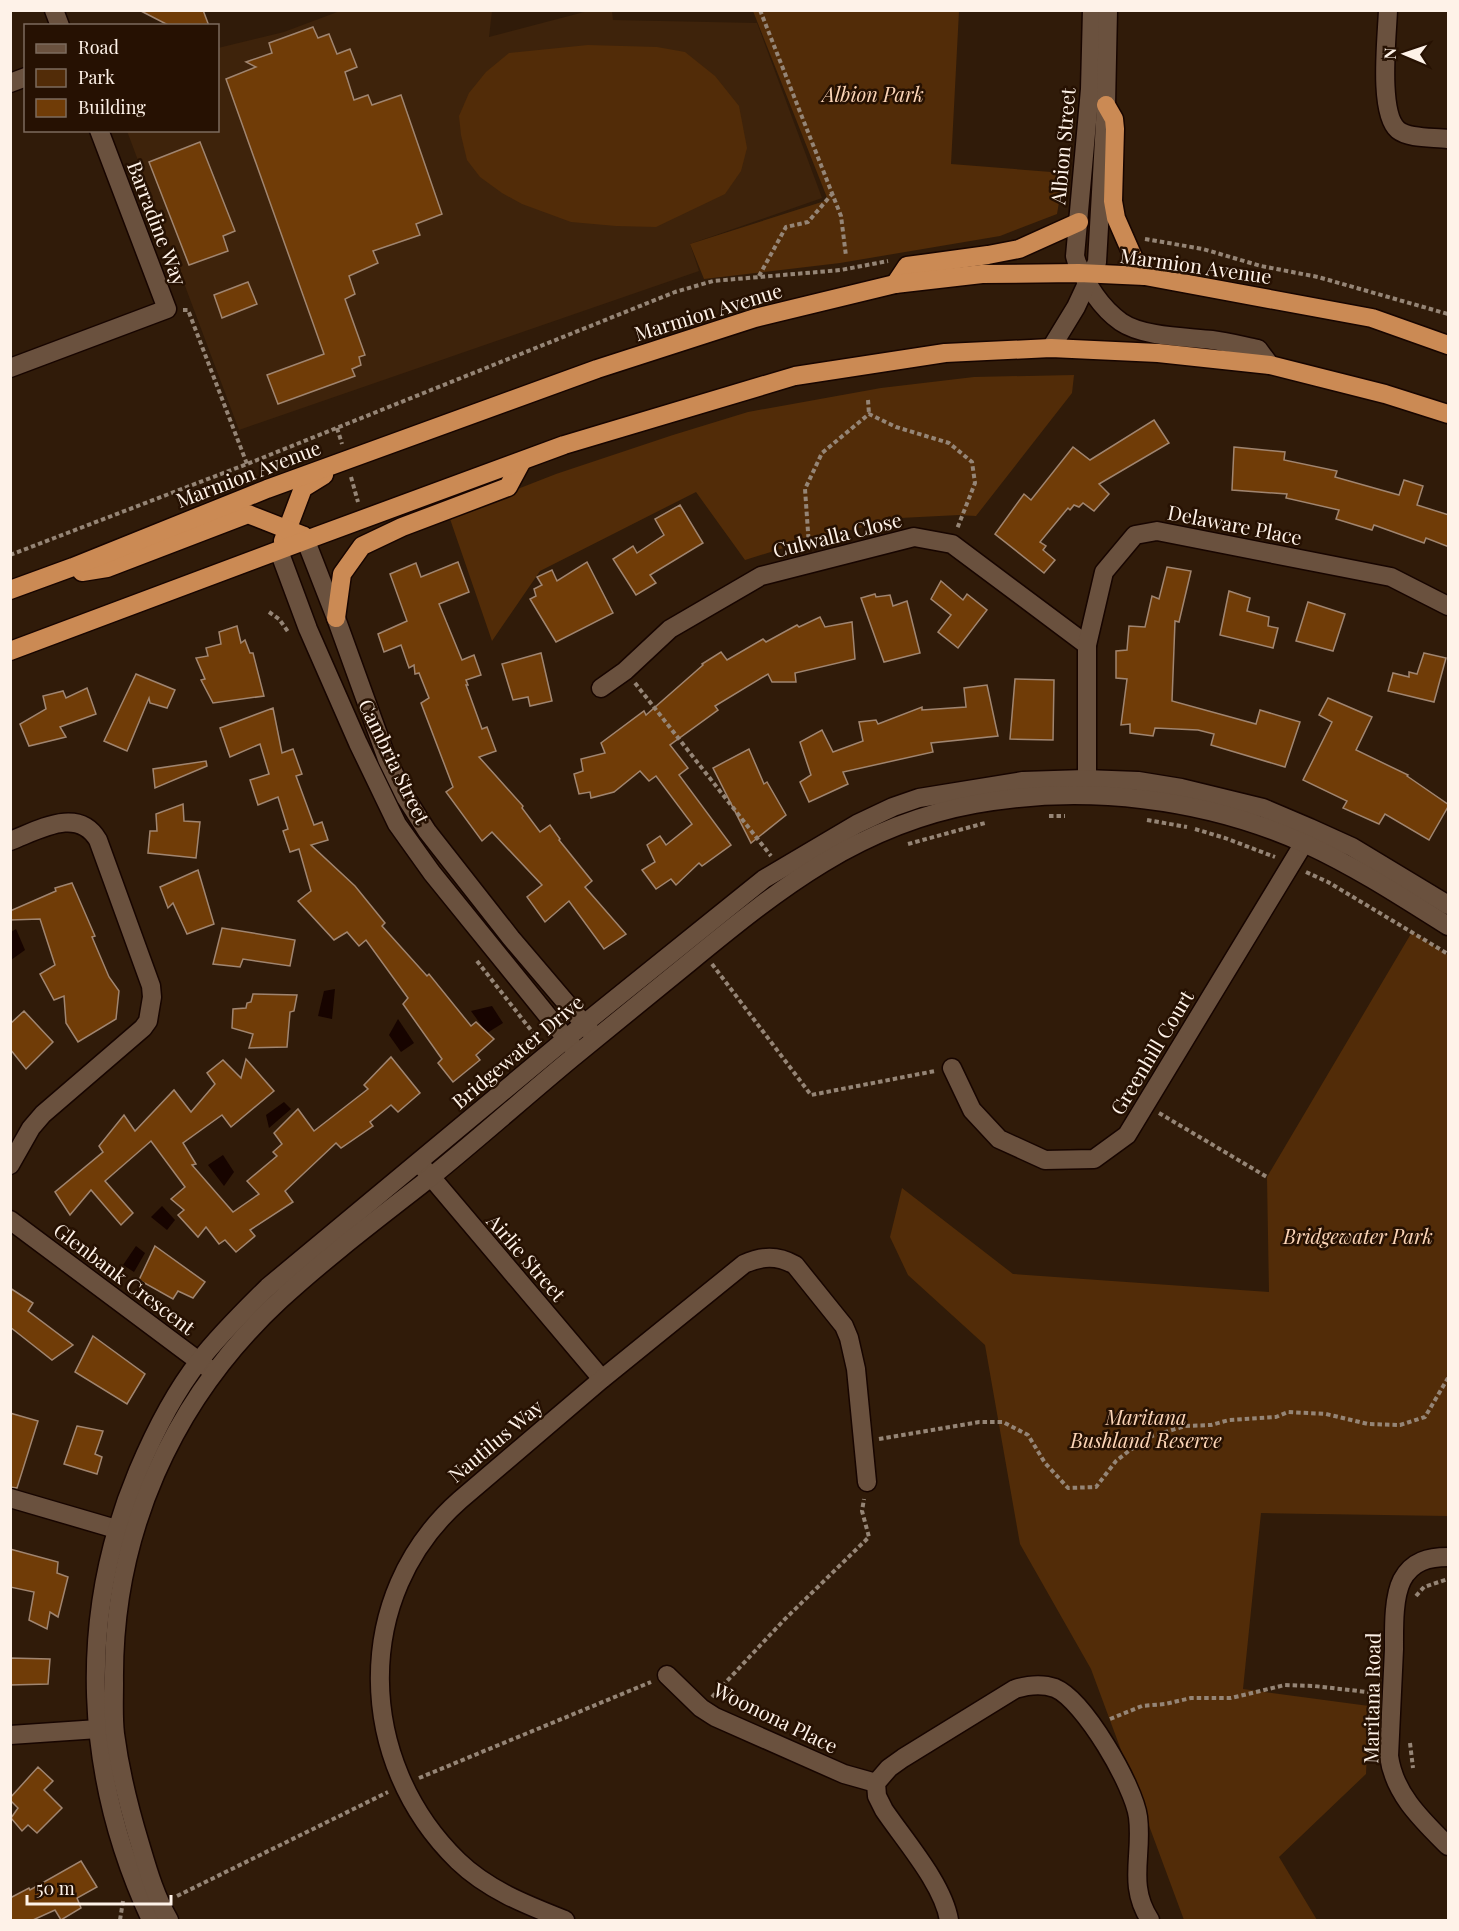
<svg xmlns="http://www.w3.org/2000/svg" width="1459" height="1931" font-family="'Playfair Display',serif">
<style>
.built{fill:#3e230b}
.green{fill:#522c08}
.water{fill:#170400}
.building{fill:#703c07;stroke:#a08570;stroke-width:1.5}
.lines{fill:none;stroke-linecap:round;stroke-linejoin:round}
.minor-casing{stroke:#170500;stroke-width:21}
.tertiary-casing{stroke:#170500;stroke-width:21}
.trunk-casing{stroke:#170500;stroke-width:21}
.path{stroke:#958576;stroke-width:4;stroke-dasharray:4.5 3;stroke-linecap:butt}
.minor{stroke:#6a513e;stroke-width:18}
.tertiary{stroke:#6a513e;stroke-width:18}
.trunk{stroke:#cb8a54;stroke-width:18}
.labels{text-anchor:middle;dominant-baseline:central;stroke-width:5;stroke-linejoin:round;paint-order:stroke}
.park-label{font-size:20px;font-style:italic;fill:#fcd5b7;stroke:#261102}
.street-label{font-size:20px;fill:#fef2e8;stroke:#261102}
</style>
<rect width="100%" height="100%" fill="#301b09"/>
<polygon class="built" points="340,11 492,11 489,37 588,11 612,11 613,20 757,23 822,198 690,244 699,271 239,430 127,131 218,130 218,48 284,32"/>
<g class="green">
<polygon points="753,11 959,11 951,164 1064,173 1057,214 1000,236 840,263 704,279 690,244 828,200"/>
<polygon points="588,45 657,47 685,52 715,76 739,106 747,148 741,171 725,194 656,227 616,226 571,222 522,204 502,193 480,177 467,160 461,135 459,116 469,93 486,72 509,53"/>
<polygon points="1074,375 1072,393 976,516 959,515 900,518 806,541 745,560 696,492 540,571 492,641 449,516 556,474 673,435 748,412 881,388 974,377"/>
<polygon points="1412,932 1448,955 1448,1516 1261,1513 1243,1689 1369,1706 1366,1774 1279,1857 1317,1920 1184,1920 1091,1669 1020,1544 985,1345 908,1275 890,1237 902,1188 1013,1274 1269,1292 1267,1177"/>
</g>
<g class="water">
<polygon points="16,929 25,950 11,960 11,932"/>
<polygon points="335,989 332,1019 318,1016 324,991"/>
<polygon points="492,1006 503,1023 487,1033 471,1011"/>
<polygon points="398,1019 414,1043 401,1052 389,1035"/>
<polygon points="284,1102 291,1109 269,1128 266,1115"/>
<polygon points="223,1155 234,1172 224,1186 208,1165"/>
<polygon points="162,1206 175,1220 167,1230 151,1217"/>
<polygon points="136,1246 145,1253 134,1272 123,1265"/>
</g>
<g class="building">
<polygon points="139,10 203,10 209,26 170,26"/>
<polygon points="313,27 318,38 329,34 337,54 350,49 357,67 345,72 354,100 368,95 372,105 401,95 442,214 416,224 420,235 373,251 378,263 349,276 355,294 345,299 365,355 359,357 361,365 352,369 355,376 278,404 267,375 324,354 226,79 256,67 246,62 272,53 269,43"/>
<polygon points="200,142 235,231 223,236 228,251 189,265 149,162"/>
<polygon points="248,282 257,304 222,318 214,295"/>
<polygon points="1154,420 1169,443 1099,484 1109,494 1094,511 1083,503 1079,507 1074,505 1070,510 1068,508 1040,542 1046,546 1043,550 1055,560 1044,573 995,534 1024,494 1031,500 1073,447 1090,460"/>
<polygon points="1234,447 1285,452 1284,460 1337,471 1335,477 1399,495 1404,480 1423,486 1417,505 1449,515 1449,547 1426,538 1424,543 1374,525 1372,530 1336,519 1339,510 1286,498 1287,494 1232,490"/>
<polygon points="680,505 703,543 650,575 656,583 636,595 613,559 633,546 637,553 664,535 655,519"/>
<polygon points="458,562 469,592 439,604 462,660 474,655 481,675 466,680 468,685 466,685 482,729 487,727 496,751 479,757 523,806 522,808 540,832 550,825 560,839 559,840 592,881 585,887 626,934 604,949 569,901 545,922 527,897 542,885 492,832 482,841 446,792 453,787 421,703 429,698 419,673 415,674 414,665 409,668 401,645 384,652 378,634 407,621 390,574 416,563 421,577"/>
<polygon points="587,562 613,613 556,642 530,599 536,596 534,589 542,585 537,577 552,570 557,581"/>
<polygon points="1167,567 1191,571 1179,622 1175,621 1172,701 1256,724 1260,710 1300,722 1285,767 1211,745 1214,734 1198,730 1155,728 1153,736 1130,733 1130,724 1121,725 1127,679 1116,678 1116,651 1127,650 1129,626 1145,627 1152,596 1159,599"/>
<polygon points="941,581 963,600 967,594 987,610 958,648 938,632 951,615 931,599"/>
<polygon points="1229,591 1250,598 1247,611 1269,617 1268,626 1278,628 1273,648 1220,635"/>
<polygon points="875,594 876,597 890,595 893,606 907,601 920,653 884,662 861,598"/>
<polygon points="1308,602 1345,614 1333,651 1296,641"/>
<polygon points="820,617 825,627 852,622 855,659 795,673 796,682 772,682 768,674 715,706 718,710 670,745 688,768 679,775 731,845 702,866 699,863 676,885 671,879 656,889 642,870 655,862 647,845 660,836 666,845 692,824 656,776 649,781 640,771 614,792 591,798 590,792 579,794 574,774 583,771 581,759 605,753 601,743 644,711 646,715 703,665 702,664 721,652 727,660 763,639 766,642 797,625 799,627"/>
<polygon points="237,626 241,643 245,640 250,653 253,653 264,696 213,703 201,680 205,679 196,658 208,656 206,648 221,644 219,632"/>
<polygon points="541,653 552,701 530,706 528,697 513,700 502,664"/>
<polygon points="1424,653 1446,658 1434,702 1388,691 1393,673 1409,677 1409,672 1417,674"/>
<polygon points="136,674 175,690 167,708 150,703 149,698 127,751 104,741"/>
<polygon points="1015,679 1054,680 1053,740 1010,739"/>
<polygon points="987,685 998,736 931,743 933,752 843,772 848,784 809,802 800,782 811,775 800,742 822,730 833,752 863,741 859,722 876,720 878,724 922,707 922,710 966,707 964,688"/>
<polygon points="87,688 96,714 60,727 66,737 29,746 20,724 46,709 43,696 63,691 66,698"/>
<polygon points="1328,698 1372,717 1356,750 1408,775 1407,776 1449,805 1429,840 1385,814 1379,824 1343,808 1347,801 1303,780 1332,722 1319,715"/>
<polygon points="273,708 282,753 293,749 302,774 296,776 314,825 322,822 328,840 311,845 355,886 385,923 382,926 427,976 429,974 471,1026 476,1022 494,1039 476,1055 480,1060 453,1082 438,1063 442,1059 403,1004 408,998 366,940 359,946 347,932 334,940 298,901 311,891 299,849 290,852 283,831 288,829 278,797 258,805 250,780 269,774 260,744 230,757 220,728"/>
<polygon points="749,749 764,784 767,782 786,815 751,843 713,768"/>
<polygon points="206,761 207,766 155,788 153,769"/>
<polygon points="183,804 184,821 200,822 196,858 148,853 150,831 157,831 156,814"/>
<polygon points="198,870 214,924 187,934 173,903 168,908 160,887"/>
<polygon points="72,883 95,936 92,937 109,977 119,991 116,1019 78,1042 66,1023 64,996 54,1000 40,974 55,965 40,919 10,920 10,911 56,891 55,888"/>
<polygon points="222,928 295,940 290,966 243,959 240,967 213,964"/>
<polygon points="253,994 297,995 294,1011 290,1012 287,1047 249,1048 253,1034 232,1028 233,1009 246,1008 247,1003 251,1002"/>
<polygon points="24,1011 53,1042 26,1069 10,1049 10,1024"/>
<polygon points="391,1057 420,1093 398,1112 391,1105 370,1122 373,1126 341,1148 336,1143 285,1191 293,1202 250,1230 255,1236 236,1252 225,1240 219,1244 206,1227 198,1237 178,1215 184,1210 171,1199 185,1187 151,1141 105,1181 133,1213 121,1225 91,1190 70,1215 55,1192 103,1152 99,1146 124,1115 135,1131 174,1090 191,1112 215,1084 207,1073 223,1060 241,1078 246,1059 274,1091 231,1127 222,1115 183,1143 196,1164 192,1165 233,1212 259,1194 247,1181 277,1156 273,1152 282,1144 274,1133 298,1109 314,1131 368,1089 364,1085"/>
<polygon points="155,1246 205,1282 193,1298 178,1291 173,1299 139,1280"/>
<polygon points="10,1288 33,1303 28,1311 73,1345 52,1360 10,1327"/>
<polygon points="93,1336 145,1374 127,1404 75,1372"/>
<polygon points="10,1413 38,1421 17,1488 10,1487"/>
<polygon points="77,1426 103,1431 95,1454 102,1457 97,1474 64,1464"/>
<polygon points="10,1549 58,1562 57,1573 68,1577 58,1617 50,1612 47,1629 29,1620 34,1592 10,1587"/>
<polygon points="10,1658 50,1659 48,1684 10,1685"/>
<polygon points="38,1767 53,1781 44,1790 62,1808 37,1833 28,1825 22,1831 11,1818 18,1808 10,1800 10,1798"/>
<polygon points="81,1861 97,1887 77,1898 81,1908 61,1920 55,1910 33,1920 10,1920 10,1898 29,1888 30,1890"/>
</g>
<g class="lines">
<defs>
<g id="minor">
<polyline points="54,10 60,26"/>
<path d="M1388,10c-1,27 -10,103 10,120 11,9 36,7 50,9"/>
<polyline points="10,83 26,77"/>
<polyline points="10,368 167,309 99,130"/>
<polyline points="601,688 625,671 670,629 761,576 914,537 952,544 1087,645"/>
<polyline points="1087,794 1087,645 1104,572 1135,535 1157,531 1391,577 1448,606"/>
<path d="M10,841c29,-11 68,-35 88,-1l53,146 1,11 -4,24 -5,7 -100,86 -12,14 -21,37"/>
<polyline points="952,1068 972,1110 999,1139 1045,1160 1094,1159 1127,1135 1304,843 1310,829"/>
<polyline points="421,1165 602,1379"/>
<polyline points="10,1220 212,1371"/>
<polyline points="10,1498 133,1534"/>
<path d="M1448,1557c-19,0 -36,4 -46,23 -9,18 -8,49 -8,69 -2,36 -3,71 -5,107 5,38 33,64 59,90"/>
<polyline points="667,1675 701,1708 715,1717 844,1774 876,1783"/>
<polyline points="10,1735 113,1728"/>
<path d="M565,1920c-38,-15 -77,-30 -107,-59 -102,-99 -107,-265 2,-361l142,-121 142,-115c18,-8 33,-9 51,1l49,61 5,12 7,31 11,113"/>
<path d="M949,1920c-6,-36 -44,-79 -65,-110l-7,-14 -1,-13 13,-15 14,-10 112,-69c13,-4 26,-6 40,-1 29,12 79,98 83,129 5,38 -11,68 12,103"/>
</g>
<g id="tertiary">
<path d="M1092,10l-2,79 -15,167 2,7c11,23 23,44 44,59 22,15 65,15 91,18 15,2 31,6 46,9l12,16"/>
<polyline points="1051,348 1076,307 1097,262 1106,105 1108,10"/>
<polyline points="304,536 336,618 387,759 406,798 427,831 511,938 591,1032"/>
<polyline points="279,551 308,629 358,743 397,824 432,873 573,1047"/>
<path d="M151,1920c-67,-144 -75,-301 -13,-449 16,-38 36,-78 62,-111 20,-26 44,-49 68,-73l316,-263 180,-145 93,-55 36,-17 26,-9 104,-17 62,-2 53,2 43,7 82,20 47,20 42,19 96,58"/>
<path d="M169,1920c-14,-24 -21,-49 -29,-76 -11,-36 -20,-72 -25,-110 -2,-17 -1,-34 -1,-51 -2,-148 58,-283 166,-383 48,-44 100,-83 151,-123 48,-39 94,-80 141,-119 40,-33 80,-65 119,-97 89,-73 168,-136 284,-157 109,-20 230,-6 331,40 50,23 96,53 142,82"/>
</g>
<g id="trunk">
<polyline points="1106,105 1114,119 1115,129 1113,201 1116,218 1134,259 1145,276"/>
<polyline points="895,284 907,266 988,255 1019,249 1079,222"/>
<polyline points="283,541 303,488 324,475"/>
<polyline points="82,572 107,568 248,514 304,536"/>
<polyline points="10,590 73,567 267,489 597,369 755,318 895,284 982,274 1079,273 1145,276 1372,318 1448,345"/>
<polyline points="336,618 342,574 362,546 402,527 508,487 522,461"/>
<polyline points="10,651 317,536 564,445 795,376 945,353 1051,348 1158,353 1270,365 1385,394 1448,414"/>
</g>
</defs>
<use href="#minor" class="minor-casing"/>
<use href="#tertiary" class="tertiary-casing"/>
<use href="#trunk" class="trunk-casing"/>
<g class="path">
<polyline points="760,10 841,216 846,256"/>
<polyline points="1145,239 1203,249 1261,266 1318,277 1448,314"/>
<polyline points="759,276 786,227 808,222 832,194"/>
<polyline points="183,310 188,310 247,464"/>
<polyline points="868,400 869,414"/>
<polyline points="337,428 342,444"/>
<polyline points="351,477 358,502"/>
<polyline points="809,546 805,489 822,453 869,414 896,427 949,443 972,462 975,483 957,529"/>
<polyline points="10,555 247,464 675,292 713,281 841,270 888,261"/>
<polyline points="269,612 279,619 289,633"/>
<polyline points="635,683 771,856"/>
<polyline points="1049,816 1065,816"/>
<polyline points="1147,820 1187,827"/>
<polyline points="1195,829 1225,838 1275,857"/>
<polyline points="908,844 985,823"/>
<polyline points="1306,872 1328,882 1448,954"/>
<polyline points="477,961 534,1034 538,1031"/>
<polyline points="712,964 811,1095 935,1071"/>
<polyline points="1159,1113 1267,1177"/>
<polyline points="879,1439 979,1422 1003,1422 1028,1435 1045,1463 1068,1488 1096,1487 1116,1461 1130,1450 1152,1436 1185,1426 1211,1425 1229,1420 1276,1417 1288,1412 1326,1414 1368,1424 1400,1425 1425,1417 1448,1378"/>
<polyline points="1416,1596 1424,1587 1448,1579"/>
<polyline points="712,1697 784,1620 869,1537 862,1511 864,1499"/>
<polyline points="1110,1719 1142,1706 1165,1704 1191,1698 1231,1698 1285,1685 1314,1686 1376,1693"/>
<polyline points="1410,1743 1413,1768"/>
<polyline points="419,1778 651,1682"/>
<polyline points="177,1896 388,1792"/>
<polyline points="120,1920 123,1901"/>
</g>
<use href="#minor" class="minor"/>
<use href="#tertiary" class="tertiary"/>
<use href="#trunk" class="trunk"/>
</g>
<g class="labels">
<g class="park-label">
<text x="873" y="93">Albion Park</text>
<text x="1358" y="1235">Bridgewater Park</text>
<text x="1146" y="1416">Maritana<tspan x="1146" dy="23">Bushland Reserve</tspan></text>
</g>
<g class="street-label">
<text transform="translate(1062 146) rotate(-85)">Albion Street</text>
<text transform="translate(158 223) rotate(69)">Barradine Way</text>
<text transform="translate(1196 265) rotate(8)">Marmion Avenue</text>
<text transform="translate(708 311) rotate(-17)">Marmion Avenue</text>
<text transform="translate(248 473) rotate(-21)">Marmion Avenue</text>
<text transform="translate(1235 524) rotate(11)">Delaware Place</text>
<text transform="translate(837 534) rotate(-14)">Culwalla Close</text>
<text transform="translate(395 761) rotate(64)">Cambria Street</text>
<text transform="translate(517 1051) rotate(-40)">Bridgewater Drive</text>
<text transform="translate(1151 1052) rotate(-59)">Greenhill Court</text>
<text transform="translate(527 1257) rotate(49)">Airlie Street</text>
<text transform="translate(125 1278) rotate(37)">Glenbank Crescent</text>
<text transform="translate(495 1440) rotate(-40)">Nautilus Way</text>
<text transform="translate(1371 1698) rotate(-89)">Maritana Road</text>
<text transform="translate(776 1717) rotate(26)">Woonona Place</text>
</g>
</g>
<rect width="1459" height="1931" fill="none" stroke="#fef2e8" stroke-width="24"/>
<rect x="24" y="24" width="195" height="108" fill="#261102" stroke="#7c6b5e" stroke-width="1.5"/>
<rect x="36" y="44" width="30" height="9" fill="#6a513e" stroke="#7c6b5e" stroke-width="1.5"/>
<text x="78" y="54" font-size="18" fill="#fef2e8">Road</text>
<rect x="36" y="69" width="30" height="18" fill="#522c08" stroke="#7c6b5e" stroke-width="1.5"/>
<text x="78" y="84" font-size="18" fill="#fef2e8">Park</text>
<rect x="36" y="99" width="30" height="18" fill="#703c07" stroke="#7c6b5e" stroke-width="1.5"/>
<text x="78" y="114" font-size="18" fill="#fef2e8">Building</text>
<g transform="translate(1405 54) rotate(272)" stroke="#261102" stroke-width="4.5" paint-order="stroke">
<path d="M0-4.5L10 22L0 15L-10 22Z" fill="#fef2e8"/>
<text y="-9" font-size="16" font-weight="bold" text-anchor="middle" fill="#fef2e8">N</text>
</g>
<path d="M27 1895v9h144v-9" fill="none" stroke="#fef2e8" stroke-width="3"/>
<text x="36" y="1895" font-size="18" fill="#fef2e8" stroke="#261102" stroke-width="4.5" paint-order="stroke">50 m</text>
</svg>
